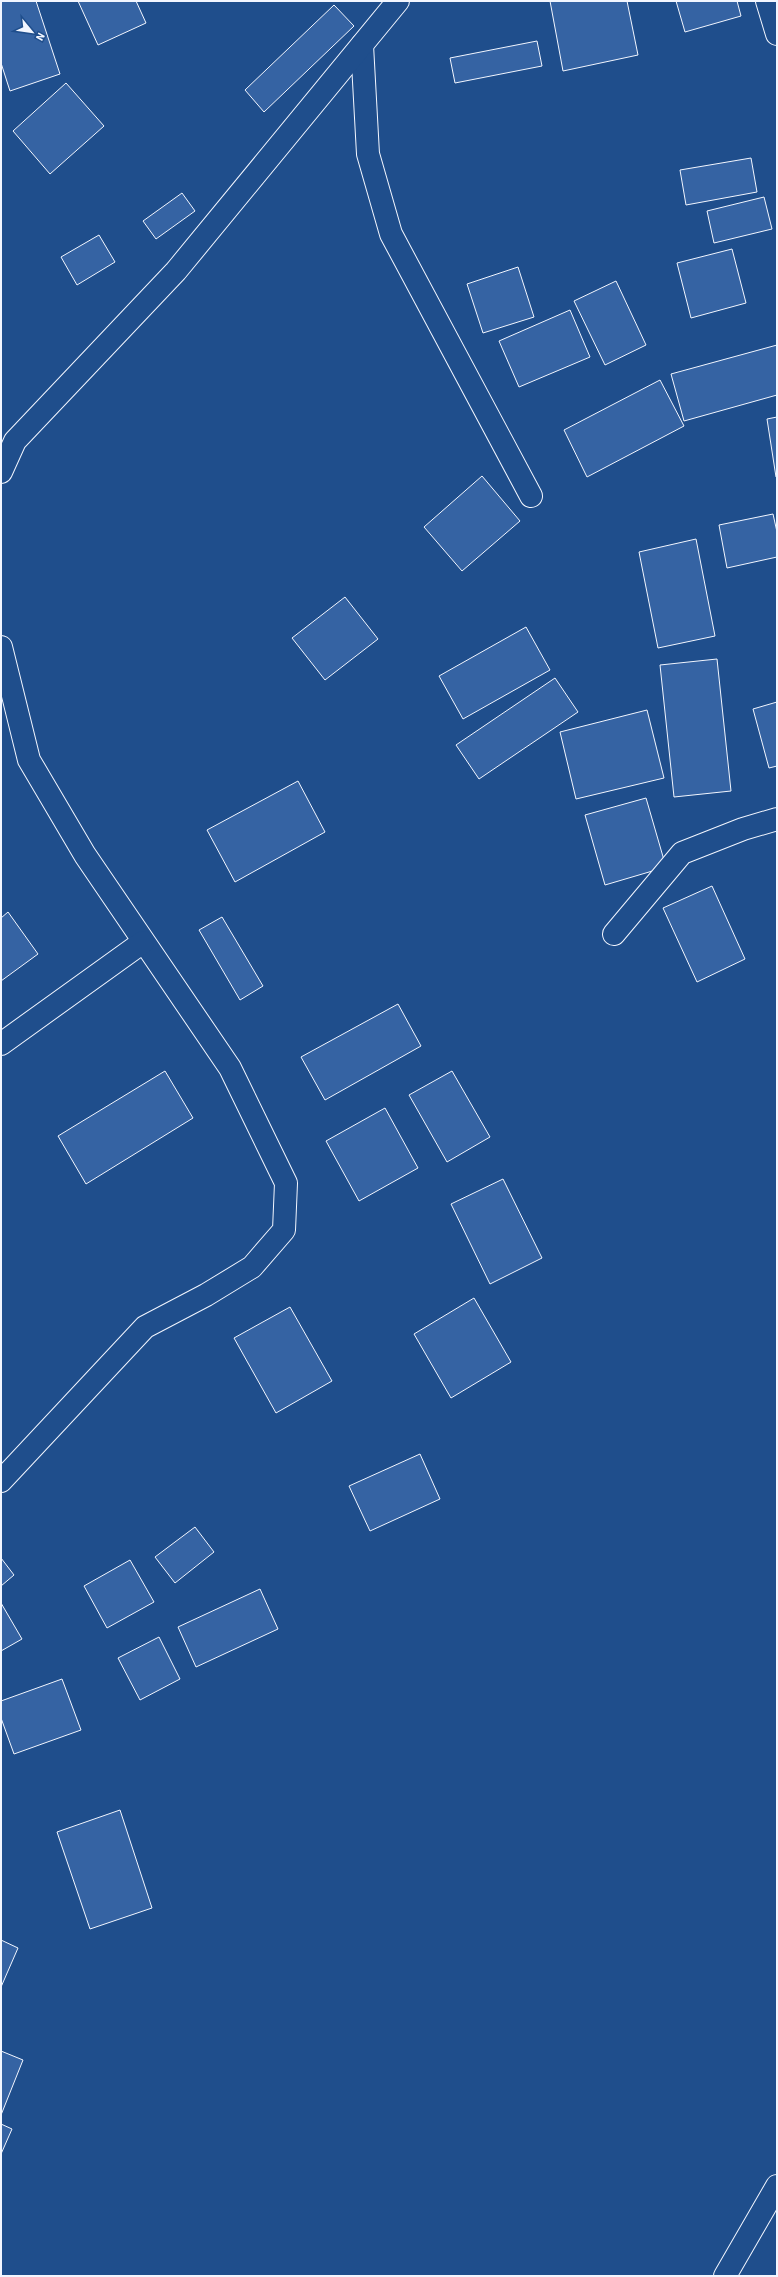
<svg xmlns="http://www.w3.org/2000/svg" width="778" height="2277" font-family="'Source Sans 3',sans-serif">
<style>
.building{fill:#3563a3;stroke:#f2f6ff}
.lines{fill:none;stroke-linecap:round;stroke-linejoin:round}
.minor-casing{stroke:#f2f6ff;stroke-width:24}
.minor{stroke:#1f4e8c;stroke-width:22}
</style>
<rect width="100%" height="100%" fill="#1f4e8c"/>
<g class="building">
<polygon points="1,1 36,1 60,74 10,91 1,63"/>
<polygon points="78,1 136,1 146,23 98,45"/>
<polygon points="550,1 627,1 638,55 563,71"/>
<polygon points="676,1 737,1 741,16 685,32"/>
<polygon points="334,5 354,26 264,112 245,90"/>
<polygon points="537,41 542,66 455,83 450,58"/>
<polygon points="66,83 104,126 50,174 13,131"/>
<polygon points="751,158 757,192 686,205 680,170"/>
<polygon points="182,193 195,211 156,239 143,221"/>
<polygon points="764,197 772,229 714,243 707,211"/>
<polygon points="99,235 115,262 77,285 61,257"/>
<polygon points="732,249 746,303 691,318 677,263"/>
<polygon points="518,267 534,317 483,333 467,284"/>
<polygon points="616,281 646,345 605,365 574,301"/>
<polygon points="570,310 590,357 519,387 499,341"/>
<polygon points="777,345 777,395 684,421 671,374"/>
<polygon points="660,380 684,426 587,477 564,430"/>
<polygon points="777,417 777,477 776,477 767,419"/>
<polygon points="482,476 520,521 462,571 424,527"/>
<polygon points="773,514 777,532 777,557 727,568 719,525"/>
<polygon points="696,539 715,636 658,648 639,552"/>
<polygon points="345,597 378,639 325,680 292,638"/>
<polygon points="526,627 550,670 463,719 439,676"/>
<polygon points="717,659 731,791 674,797 660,665"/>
<polygon points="555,678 578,712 479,779 456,745"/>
<polygon points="777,702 777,766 769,768 753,709"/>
<polygon points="647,710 664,778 576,799 560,732"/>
<polygon points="298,781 325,832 235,882 207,830"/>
<polygon points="646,798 666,867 605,885 585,815"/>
<polygon points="712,886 745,959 697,982 663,908"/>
<polygon points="8,912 38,954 1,981 1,918"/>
<polygon points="222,917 263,986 240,1000 199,930"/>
<polygon points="398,1004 421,1046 325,1100 301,1057"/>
<polygon points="165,1071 193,1118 86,1184 58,1136"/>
<polygon points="452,1071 490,1137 447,1162 409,1095"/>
<polygon points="385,1108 418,1168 359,1201 326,1141"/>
<polygon points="503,1179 542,1258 490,1284 451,1204"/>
<polygon points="474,1298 511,1362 451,1398 414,1334"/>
<polygon points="290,1307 332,1381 276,1413 234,1338"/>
<polygon points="420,1454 440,1499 370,1531 349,1486"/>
<polygon points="195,1527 214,1552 175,1583 155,1557"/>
<polygon points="1,1558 14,1575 1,1586"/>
<polygon points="130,1560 154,1602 107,1628 84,1586"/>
<polygon points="260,1589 278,1629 196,1667 178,1627"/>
<polygon points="1,1603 22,1639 1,1651"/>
<polygon points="159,1637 180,1679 140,1700 118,1658"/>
<polygon points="62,1679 81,1730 14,1754 1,1718 1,1701"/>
<polygon points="120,1810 152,1908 90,1929 57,1832"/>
<polygon points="1,1940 18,1948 1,1987"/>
<polygon points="1,2051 23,2060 1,2115"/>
<polygon points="1,2124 12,2129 1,2154"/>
</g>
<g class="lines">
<defs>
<g id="minor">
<polyline points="767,1 777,34"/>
<polyline points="362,45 368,154 391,234 531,496"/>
<polyline points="1,472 15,441 176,271 398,1"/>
<polyline points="1,647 29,760 85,855 230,1068 286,1183 284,1230 252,1267 206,1295 145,1327 1,1481"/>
<polyline points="614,934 682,853 743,829 777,819"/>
<polyline points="1,1044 143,942"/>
<polyline points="725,2276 777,2186"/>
</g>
</defs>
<use href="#minor" class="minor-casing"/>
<use href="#minor" class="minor"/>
</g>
<rect width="778" height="2277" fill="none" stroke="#f2f6ff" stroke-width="4"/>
<g transform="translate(32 32) rotate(119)" stroke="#1f4e8c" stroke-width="3" paint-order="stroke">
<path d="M0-3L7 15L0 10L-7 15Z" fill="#f2f6ff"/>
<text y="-6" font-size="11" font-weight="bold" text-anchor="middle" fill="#f2f6ff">N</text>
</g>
</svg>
